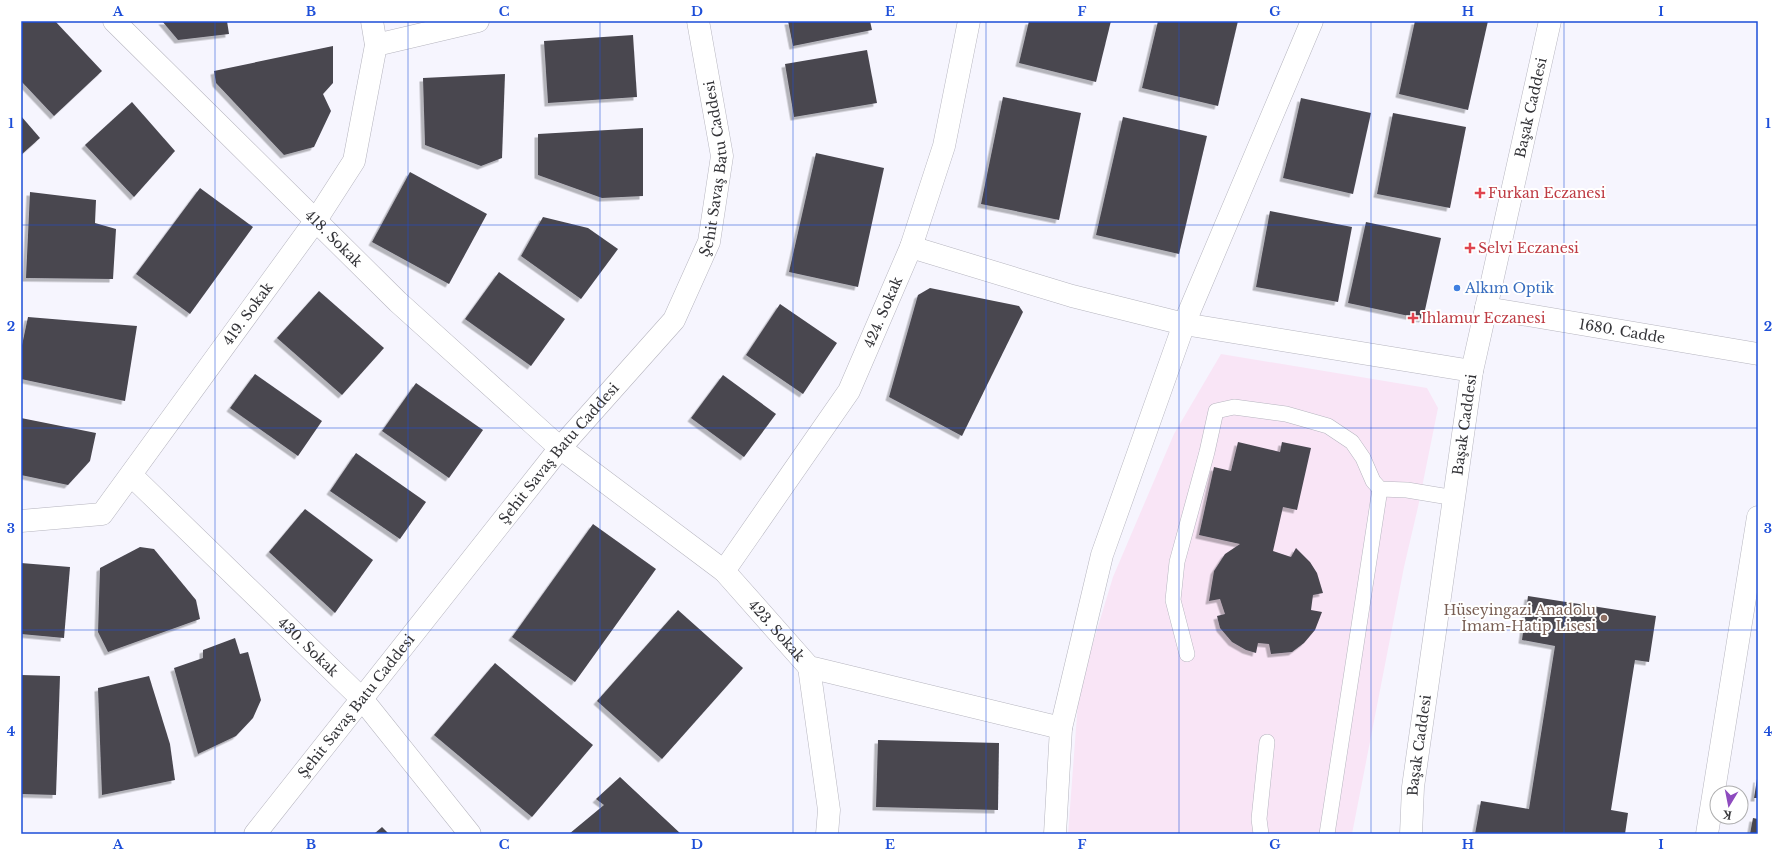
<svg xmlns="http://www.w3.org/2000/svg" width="1779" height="855" font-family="'Libre Baskerville',serif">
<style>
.medical{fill:#f9e5f6}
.building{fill:#494750;filter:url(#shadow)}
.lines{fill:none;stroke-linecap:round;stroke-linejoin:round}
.service-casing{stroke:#b6b5bf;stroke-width:16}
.minor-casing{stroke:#b6b5bf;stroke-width:23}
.secondary-casing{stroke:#b6b5bf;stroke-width:23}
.service{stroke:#fff;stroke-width:15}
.minor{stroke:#fff;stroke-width:22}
.secondary{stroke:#fff;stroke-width:22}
.grid{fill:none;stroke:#1d4ed8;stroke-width:1;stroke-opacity:0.55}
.health-dot{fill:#e0444e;stroke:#fff;stroke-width:1.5}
.shop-dot{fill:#3f7fe0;stroke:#fff;stroke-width:1.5}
.education-dot{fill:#8d6e63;stroke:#fff;stroke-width:1.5}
.labels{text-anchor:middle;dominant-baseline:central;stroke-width:4;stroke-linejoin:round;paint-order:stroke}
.street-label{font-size:14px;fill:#343438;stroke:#fff}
.health-label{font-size:14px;fill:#be3a42;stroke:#fff;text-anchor:start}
.shop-label{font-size:14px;fill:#366cbe;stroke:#fff;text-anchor:start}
.education-label{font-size:14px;fill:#785e54;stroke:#fff;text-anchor:end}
.neatline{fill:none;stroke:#1d4ed8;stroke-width:1.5}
.grid-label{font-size:13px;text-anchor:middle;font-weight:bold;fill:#1d4ed8}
</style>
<defs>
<filter id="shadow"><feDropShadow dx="-3.5" dy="3.5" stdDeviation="0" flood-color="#0004"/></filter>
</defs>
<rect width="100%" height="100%" fill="#f6f5fe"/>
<polygon class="medical" points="1221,354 1427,388 1438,408 1418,507 1404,567 1352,834 1068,834 1079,689 1113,577 1174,434"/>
<g class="building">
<polygon points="21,21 55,21 102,71 54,116 21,81"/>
<polygon points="162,21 227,21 229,34 178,40"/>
<polygon points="788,21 870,21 872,30 793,46"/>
<polygon points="1029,21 1111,21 1096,82 1019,63"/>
<polygon points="1158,21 1238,21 1218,106 1142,88"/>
<polygon points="1415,21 1488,21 1468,110 1399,94"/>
<polygon points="633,35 637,97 548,103 544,41"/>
<polygon points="333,46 333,83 323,94 331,111 314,147 284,155 216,83 214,71"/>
<polygon points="867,50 877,103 794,117 785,64"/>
<polygon points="505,74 502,158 481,166 425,145 423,78"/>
<polygon points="1003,97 1081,113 1059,220 981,204"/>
<polygon points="1301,98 1371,113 1353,194 1283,178"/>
<polygon points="132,102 175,151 134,197 85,145"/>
<polygon points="1393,113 1466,127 1450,208 1377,194"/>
<polygon points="21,116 40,138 21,155"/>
<polygon points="1123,117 1207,136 1179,254 1096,235"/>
<polygon points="643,128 643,196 602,198 538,175 538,134"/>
<polygon points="816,153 884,168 858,287 789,272"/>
<polygon points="410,172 487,214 449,284 372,242"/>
<polygon points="200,188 253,227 190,314 136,274"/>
<polygon points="30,192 96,200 95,223 116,229 113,279 26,278"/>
<polygon points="1270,211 1352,227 1338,302 1256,287"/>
<polygon points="543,217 588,228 618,249 581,299 521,256"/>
<polygon points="1366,222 1441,238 1423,319 1348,303"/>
<polygon points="499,272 565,319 531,366 465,319"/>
<polygon points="930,288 1019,306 1023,312 962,436 889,397 918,295"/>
<polygon points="319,291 384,348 342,395 277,338"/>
<polygon points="780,304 837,343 803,394 746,355"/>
<polygon points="28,317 137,326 125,401 21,379 21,350"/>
<polygon points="255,374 322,421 298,456 230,408"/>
<polygon points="723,375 776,414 744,457 691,418"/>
<polygon points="416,383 483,430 449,478 382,431"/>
<polygon points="21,418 96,433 90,461 68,485 21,475"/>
<polygon points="1238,442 1280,452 1282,442 1311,448 1297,510 1283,507 1273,551 1291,557 1296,548 1310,562 1317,573 1323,593 1313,595 1311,610 1322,612 1315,630 1304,643 1292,652 1271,654 1269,644 1258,643 1256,653 1246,650 1232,642 1220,628 1217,616 1225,614 1220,599 1209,601 1214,571 1225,554 1240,544 1199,535 1214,467 1231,471"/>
<polygon points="356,453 426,502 400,539 330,491"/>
<polygon points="305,509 373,560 335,613 269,552"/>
<polygon points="593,524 656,569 575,682 512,637"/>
<polygon points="140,547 154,549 196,600 200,619 108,652 98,632 100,568"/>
<polygon points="21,563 70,567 64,638 21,634"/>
<polygon points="1528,596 1656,616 1649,662 1635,660 1611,810 1628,813 1625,834 1475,834 1481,801 1529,809 1555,646 1522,640"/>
<polygon points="678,610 743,668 662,759 597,701"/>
<polygon points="235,638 240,654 248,652 261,700 253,718 236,736 198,754 174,668 203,658 203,650"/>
<polygon points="495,663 593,745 532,817 434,735"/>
<polygon points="21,675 60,676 56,795 21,794"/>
<polygon points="149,676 170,744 175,780 102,795 98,688"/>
<polygon points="878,740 999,743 998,810 876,807"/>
<polygon points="620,777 681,834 569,834 604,805 596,799"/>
<polygon points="1757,779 1758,779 1758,798 1754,798"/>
<polygon points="1753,818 1758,819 1758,834 1750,834"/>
<polygon points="382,827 389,834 374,834"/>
</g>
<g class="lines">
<defs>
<g id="service">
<polyline points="1187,654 1173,600 1177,562 1207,452 1216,411 1234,407 1286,414 1328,426 1352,442 1363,458 1373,481 1380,489 1407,490 1455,498"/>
<polyline points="1261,834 1259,819 1267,742"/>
<polyline points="1327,834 1380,489"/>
</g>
<g id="minor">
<path id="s1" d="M114,21l284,281 162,146 164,123 85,96 252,61"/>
<polyline points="376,45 478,21"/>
<polyline points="911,247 1072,296 1184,324 1472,371"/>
<path id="s2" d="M1486,308l272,46"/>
<path id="s3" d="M131,475l231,224 108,135"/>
<path id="s4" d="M21,521l81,-7 214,-294 38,-59 22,-116 -4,-24"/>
<path id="s5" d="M724,571l125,-180 62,-144 33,-101 25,-125"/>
<polyline points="809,667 829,810 827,834"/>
<path id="s6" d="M255,834l305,-386 114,-128 35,-78 13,-86 -24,-135"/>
<polyline points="1055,834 1061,728 1102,555 1184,324 1312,21"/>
<polyline points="1707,834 1758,517"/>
</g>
<g id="secondary">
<path id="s7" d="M1411,834l2,-47 59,-416 78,-350"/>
</g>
</defs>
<use href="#service" class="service-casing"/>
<use href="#minor" class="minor-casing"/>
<use href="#secondary" class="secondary-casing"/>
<use href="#service" class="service"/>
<use href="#minor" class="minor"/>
<use href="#secondary" class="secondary"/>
</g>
<path class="grid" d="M215,21v813M408,21v813M600,21v813M793,21v813M986,21v813M1179,21v813M1371,21v813M1564,21v813M21,225h1737M21,428h1737M21,630h1737"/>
<g class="health-dot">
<path d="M1478 187h4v4h4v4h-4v4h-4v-4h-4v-4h4z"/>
<path d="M1468 242h4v4h4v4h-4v4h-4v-4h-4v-4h4z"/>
<path d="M1411 312h4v4h4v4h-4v4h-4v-4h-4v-4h4z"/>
</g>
<circle class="shop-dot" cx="1457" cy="288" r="4"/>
<circle class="education-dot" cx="1604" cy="618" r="4"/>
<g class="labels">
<g class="street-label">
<text stroke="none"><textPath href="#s7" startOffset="737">Başak Caddesi</textPath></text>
<text stroke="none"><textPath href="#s6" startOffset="823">Şehit Savaş Batu Caddesi</textPath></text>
<text stroke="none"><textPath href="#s1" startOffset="309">418. Sokak</textPath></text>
<text stroke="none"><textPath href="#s5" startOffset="305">424. Sokak</textPath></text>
<text stroke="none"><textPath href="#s4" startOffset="329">419. Sokak</textPath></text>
<text stroke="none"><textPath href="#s2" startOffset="138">1680. Cadde</textPath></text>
<text stroke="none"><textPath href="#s7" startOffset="413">Başak Caddesi</textPath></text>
<text stroke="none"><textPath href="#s6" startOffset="487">Şehit Savaş Batu Caddesi</textPath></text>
<text stroke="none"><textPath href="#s1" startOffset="902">423. Sokak</textPath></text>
<text stroke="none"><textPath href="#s3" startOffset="247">430. Sokak</textPath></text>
<text stroke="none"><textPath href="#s6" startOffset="163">Şehit Savaş Batu Caddesi</textPath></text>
<text stroke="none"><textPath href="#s7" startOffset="89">Başak Caddesi</textPath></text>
</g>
<g class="health-label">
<text x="1488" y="193">Furkan Eczanesi</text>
<text x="1478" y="248">Selvi Eczanesi</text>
<text x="1421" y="318">Ihlamur Eczanesi</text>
</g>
<g class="shop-label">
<text x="1465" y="288">Alkım Optik</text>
</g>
<g class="education-label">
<text x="1596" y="610">Hüseyingazi Anadolu<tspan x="1596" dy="16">İmam-Hatip Lisesi</tspan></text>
</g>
</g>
<rect width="1779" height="855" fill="none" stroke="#ffffff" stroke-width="44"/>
<g transform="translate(1729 805) rotate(190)"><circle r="19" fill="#ffffff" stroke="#aeaeaf"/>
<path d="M0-3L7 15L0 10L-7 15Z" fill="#8e4bbf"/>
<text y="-6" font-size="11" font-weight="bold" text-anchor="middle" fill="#343438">K</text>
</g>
<rect x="22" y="22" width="1735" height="811" class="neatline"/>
<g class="grid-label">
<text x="118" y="16">A</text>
<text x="311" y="16">B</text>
<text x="504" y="16">C</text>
<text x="697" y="16">D</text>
<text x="890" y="16">E</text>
<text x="1082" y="16">F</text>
<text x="1275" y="16">G</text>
<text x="1468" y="16">H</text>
<text x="1661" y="16">I</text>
<text x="11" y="128">1</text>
<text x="1768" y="128">1</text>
<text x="11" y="331">2</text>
<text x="1768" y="331">2</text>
<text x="11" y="533">3</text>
<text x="1768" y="533">3</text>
<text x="11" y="736">4</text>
<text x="1768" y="736">4</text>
<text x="118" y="849">A</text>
<text x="311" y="849">B</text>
<text x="504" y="849">C</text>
<text x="697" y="849">D</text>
<text x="890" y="849">E</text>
<text x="1082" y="849">F</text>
<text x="1275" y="849">G</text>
<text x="1468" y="849">H</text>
<text x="1661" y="849">I</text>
</g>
</svg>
